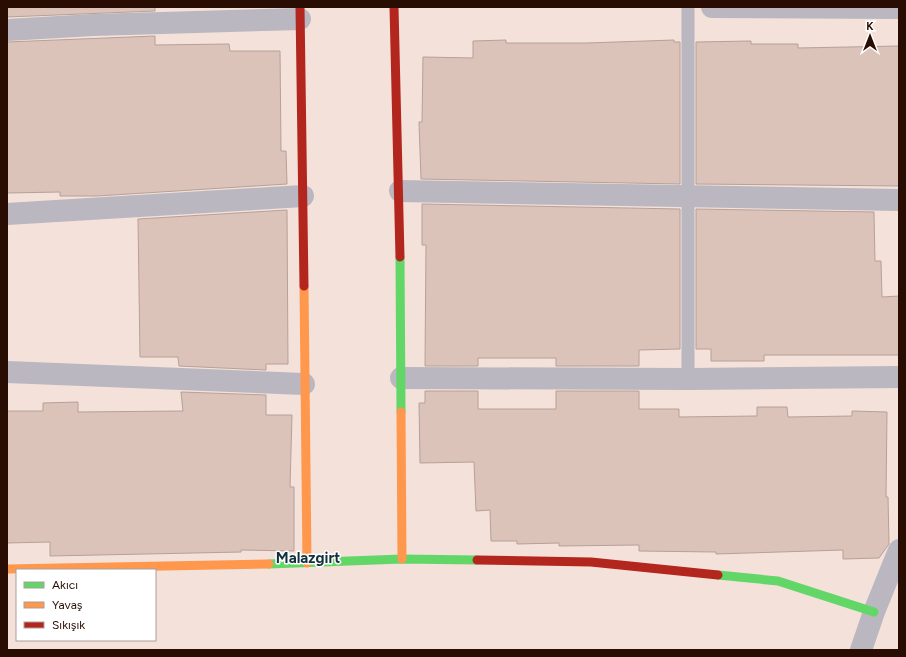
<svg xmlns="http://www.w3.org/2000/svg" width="906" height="657" font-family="Figtree,sans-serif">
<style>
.building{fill:#dbc3ba;stroke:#b6a097}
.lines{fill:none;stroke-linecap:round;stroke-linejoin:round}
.lane{stroke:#bab7c0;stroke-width:13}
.street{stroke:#bab7c0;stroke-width:22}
.fast{stroke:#63d668;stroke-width:9}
.slow{stroke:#ff974d;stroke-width:9}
.jam{stroke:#b3261e;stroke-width:9}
.labels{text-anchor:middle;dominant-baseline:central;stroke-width:3;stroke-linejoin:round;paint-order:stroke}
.district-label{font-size:15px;font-weight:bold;fill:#13313b;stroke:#fff}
</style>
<rect width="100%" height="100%" fill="#f4e1da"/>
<g class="building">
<polygon points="7,7 155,7 155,11 7,17"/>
<polygon points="155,36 155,45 229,44 230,51 280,51 281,151 286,151 287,184 97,196 60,196 60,192 7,193 7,42"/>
<polygon points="506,40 506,43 587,43 674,40 674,42 680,42 680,184 421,179 419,122 422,122 423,57 473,58 473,41"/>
<polygon points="751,41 751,44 798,44 798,48 899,46 899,186 696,184 696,42"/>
<polygon points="422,204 680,209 680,349 639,350 639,366 556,366 556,358 478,358 478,366 425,366 426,245 422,245"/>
<polygon points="696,209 874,212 875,261 881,261 882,297 899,296 899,355 764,355 764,361 711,361 711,349 696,349"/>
<polygon points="287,210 288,364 266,364 266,370 179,366 178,357 140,357 138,219"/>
<polygon points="425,391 478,391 478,409 556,409 556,391 639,391 639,409 679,409 679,417 757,416 757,407 787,407 788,417 852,416 852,411 887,412 886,497 888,497 889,544 879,558 843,559 843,550 716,554 716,552 639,551 639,545 559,546 559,543 517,544 517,541 491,541 490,510 476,511 474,462 420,463 419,403 425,403"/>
<polygon points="181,392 266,395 266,415 292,415 290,487 294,487 294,551 241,550 241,552 50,556 50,542 7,543 7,411 43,411 43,403 78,402 78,412 183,411"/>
</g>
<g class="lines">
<polyline class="lane" points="688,7 688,379"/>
<g class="street">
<polyline points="712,7 899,8"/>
<polyline points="7,30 93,25 300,19"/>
<polyline points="400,191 899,200"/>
<polyline points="7,214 303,196"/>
<polyline points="7,372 304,384"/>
<polyline points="401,378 688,379 899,377"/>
<polyline points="861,650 874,612 899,550"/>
</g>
<g class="fast">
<polyline points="400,257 401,412"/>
<polyline points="269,564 402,559 477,560"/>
<polyline points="718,575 778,581 874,612"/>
</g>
<g class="slow">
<polyline points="304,286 307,563"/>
<polyline points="401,412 402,559"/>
<polyline points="7,569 269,564"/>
</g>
<g class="jam">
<polyline points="300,7 304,286"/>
<polyline points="394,7 400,257"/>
<polyline points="477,560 591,562 718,575"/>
</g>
</g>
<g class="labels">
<g class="district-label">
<text x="308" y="558">Malazgirt</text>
</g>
</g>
<rect width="906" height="657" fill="none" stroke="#290d03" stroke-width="16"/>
<rect x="16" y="569" width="140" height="72" fill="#ffffff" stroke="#a99e9a"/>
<rect x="24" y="582" width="20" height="6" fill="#63d668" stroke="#a99e9a"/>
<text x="52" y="589" font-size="12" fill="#290d03">Akıcı</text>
<rect x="24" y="602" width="20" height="6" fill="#ff974d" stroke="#a99e9a"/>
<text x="52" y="609" font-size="12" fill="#290d03">Yavaş</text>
<rect x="24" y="622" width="20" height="6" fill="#b3261e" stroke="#a99e9a"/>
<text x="52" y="629" font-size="12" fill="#290d03">Sıkışık</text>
<g transform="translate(870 36)" stroke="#ffffff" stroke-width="3" paint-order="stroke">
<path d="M0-3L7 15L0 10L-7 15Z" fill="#290d03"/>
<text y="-6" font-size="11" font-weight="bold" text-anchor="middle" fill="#290d03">K</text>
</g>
</svg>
